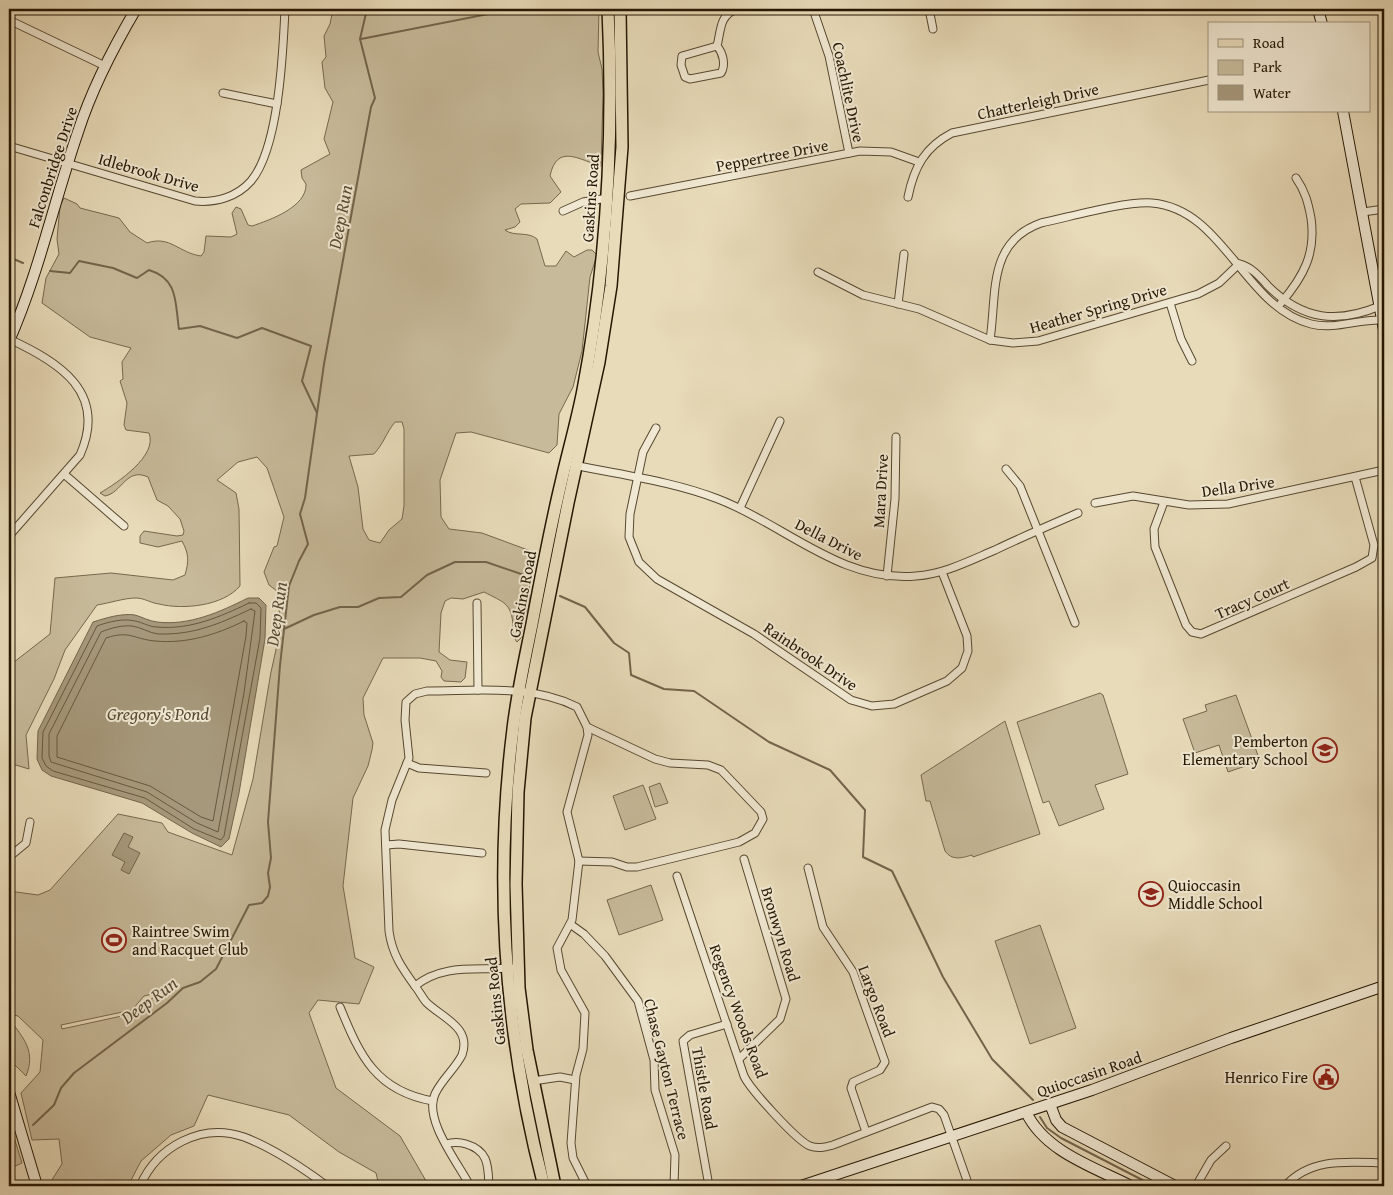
<svg xmlns="http://www.w3.org/2000/svg" width="1393" height="1195" font-family="'Gentium Book Plus',serif">
<style>
.green{fill:#c7ba9a;stroke:#76684e;fill-rule:evenodd}
.water{fill:#a6987b;stroke:#73644b}
.lines{fill:none;stroke-linecap:round;stroke-linejoin:round}
.shore{stroke:#66583f;stroke-width:1}
.stream{stroke:#73644b;stroke-width:2}
.street-casing{stroke:#564830;stroke-width:9}
.secondary-casing{stroke:#261703;stroke-width:12}
.primary-casing{stroke:#261703;stroke-width:14}
.street{stroke:#f0e8d2;stroke-width:7}
.secondary{stroke:#f0e8d2;stroke-width:10}
.primary{stroke:#e8dbb9;stroke-width:11}
.labels{text-anchor:middle;dominant-baseline:central;stroke-width:4;stroke-linejoin:round;paint-order:stroke}
.street-label{font-size:16px;fill:#261703;stroke:#f0e8d2}
.poi-label{font-size:16px;fill:#261703;stroke:#f0e8d2;text-anchor:end}
.water-label{font-size:18px;font-style:italic;fill:#594b33;stroke:#f0e8d2}
</style>
<rect width="100%" height="100%" fill="#e8dbb9"/>
<filter id="stains"><feTurbulence type="fractalNoise" baseFrequency=".004" numOctaves="4"/><feColorMatrix values="0 0 0 0 .2 0 0 0 0 .09 0 0 0 0 .02 0 0 0 .5 -.17"/></filter>
<radialGradient id="worn" r=".72"><stop offset=".6" stop-color="#630" stop-opacity="0"/><stop offset="1" stop-color="#630" stop-opacity=".3"/></radialGradient>
<g class="green">
<path d="M333,9h266l-1,43 4,17 1,25 -2,72c-20,-5 -44,-24 -51,10l11,16 -11,11 -29,1 -6,5 5,13 -5,5 -10,3c9,7 23,1 32,9l8,27h11l10,-15 8,6 13,-7h5l5,5 -7,22 -8,74 -9,36 -14,27 -2,31 -8,8 -78,-21 -15,1 -16,47 1,37 8,12 33,4 54,20 -6,17 -1,36 -6,13 -2,19 -4,4c-4,-5 -3,-9 -4,-16 -1,-23 -10,-24 -29,-34l-21,7 -12,-1 -6,3 -4,12 -2,39 11,8 17,2 -2,16 -4,4 -17,-1 -3,-4 1,-6 -6,-10 -16,-3h-37l-20,40 1,17 9,28 -1,7 -4,16 -15,32 -10,88 12,72 19,9 -15,37 -41,-4 -9,13 27,75 64,48 29,50h-50l-3,-13 -37,-21 -50,-37 -81,-20 -14,31 -23,9 -30,26 -13,25h-80l14,-22 -3,-25 -27,1 -11,-47 19,-21 3,-32 -25,-24 -9,-2v-123l29,4 12,-5 68,-76 44,9 6,9 64,23 21,-76 18,-107 10,-45 -4,-36 -8,-6 -5,-13 10,-25 3,-1 7,-29 -17,-49 -10,-11 -19,5 -21,18 19,13 3,16 1,77c-17,20 -57,24 -81,18 -8,-1 -15,-6 -23,-6 -12,0 -26,5 -39,7l-32,45 -11,29 -28,56 3,34 -20,-6v-97l41,-32 5,-56 56,-5 62,7 12,-5c4,-14 4,-21 -3,-34l-24,6 -18,-4v-7l4,-5 33,5 6,-1 1,-4 -4,-12 -12,-13 -11,-6 -9,-23c-22,-10 -26,16 -43,19l-5,-3c17,-10 58,-37 49,-60l-23,-3 -2,-5 3,-22 -7,-22 3,-2 -1,-17 9,-14 -41,-11 -48,-34 4,-25 13,-24 -2,-15 3,-33 4,-8 13,6 3,4 39,10 11,14 17,11c23,-8 32,10 54,13l3,-4 2,-16 25,1 6,-3 -5,-21 4,-6 5,2 7,16 4,1c18,-6 55,-19 54,-42l-4,-6 -1,-8 29,-16 -6,-15 9,-37 -8,-14 -3,-26 4,-5 -2,-21 6,-12zM395,422h7l2,7v77l-2,13 -13,11 -9,13 -11,-3 -6,-11 -5,-42 -9,-31 25,-2c10,-11 12,-21 21,-32zM161,992l-30,22 -69,15 -1,-4 71,-15 12,-14z"/>
<polygon points="1100,693 1103,695 1128,774 1095,785 1104,809 1059,826 1049,801 1043,803 1017,722"/>
<polygon points="1236,695 1260,761 1228,772 1219,745 1195,753 1183,719 1207,711 1205,705"/>
<path d="M1005,721l35,113 -67,23 -1,-2c-10,3 -20,6 -27,-4l-15,-50h-4l-5,-26z"/>
<polygon points="660,783 668,803 655,807 649,787"/>
<polygon points="643,785 656,819 625,830 613,796"/>
<polygon points="651,885 663,920 619,935 607,900"/>
<polygon points="1040,925 1076,1028 1030,1044 995,941"/>
<path d="M9,1019c15,19 27,33 17,57l-17,-17z"/>
<polygon points="9,1121 22,1163 9,1169"/>
</g>
<g class="water">
<path d="M248,598h11l7,7 -1,34 -26,154 -10,46 -8,8 -29,-14 -50,-30 -91,-27 -9,-6 -5,-11 1,-28 55,-109c13,-4 28,-9 42,-7 7,2 14,6 22,7 32,4 63,-10 91,-24z"/>
<polygon points="124,833 133,837 128,847 140,853 129,874 121,870 125,862 112,855"/>
</g>
<g class="lines">
<g class="shore">
<path d="M249,603h7l5,5 -1,30 -36,198 -3,4 -27,-11 -49,-31 -92,-27 -7,-5 -4,-8 1,-26 54,-106c11,-4 26,-8 38,-5 7,1 14,6 22,6 33,3 63,-10 92,-24z"/>
<path d="M251,609l4,2 -11,82 -26,139 -21,-9 -50,-31 -96,-30 -2,-6v-22l52,-102c10,-4 21,-7 31,-6 9,1 17,7 26,8 36,1 61,-10 93,-25z"/>
<path d="M244,621l3,2 -1,13 -33,185 -12,-4 -51,-31 -93,-29v-21l49,-98c24,-8 27,1 49,3 31,3 61,-6 89,-20z"/>
</g>
<g class="stream">
<polyline points="361,39 514,9"/>
<polyline points="9,257 23,263"/>
<path d="M50,271l20,2 9,-12 34,7 24,10 12,-8c30,9 26,34 30,59l21,-3 37,12 25,-10 49,18 -9,35 15,32"/>
<polyline points="560,596 585,607 614,643 629,653 631,675 664,689 694,691 769,742 830,770 865,810 863,857 892,871 943,977 992,1059 1033,1100"/>
<polyline points="284,629 314,615 340,607 358,607 379,598 401,597 427,575 455,562 486,562 527,576"/>
<polyline points="1040,1117 1047,1128 1061,1138 1154,1186"/>
<polyline points="33,1125 54,1105 61,1088 74,1073 167,1003 183,988 200,982 216,969 249,905 262,903 268,896 270,887 268,873 271,858 268,822 280,665 289,586 299,561 308,544 300,514 305,498 324,364 371,107 375,98 360,39 367,9"/>
<polyline points="9,1135 10,1135"/>
</g>
<defs>
<g id="street">
<polyline points="813,9 829,56 849,153"/>
<polyline points="929,9 933,29"/>
<polyline points="9,20 105,66"/>
<path d="M717,46c6,7 9,19 4,27l-31,6 -5,-2 -4,-12 1,-9 35,-10c4,-15 2,-30 19,-37"/>
<polyline points="223,93 277,104"/>
<path d="M9,146l186,55c21,2 42,-4 56,-20 28,-33 32,-129 34,-172"/>
<polyline points="630,196 860,151 891,152 919,162"/>
<path d="M908,197c6,-30 17,-50 44,-64l257,-53"/>
<polyline points="563,211 583,202 608,198"/>
<polyline points="1363,212 1384,209"/>
<path d="M1239,264c13,3 21,13 30,23 34,33 68,37 111,19"/>
<polyline points="818,272 863,295 919,309 990,340 1013,343 1038,341 1198,294 1219,283 1239,264"/>
<polyline points="1170,303 1181,339 1192,361"/>
<path d="M1281,303c23,-27 35,-50 30,-85 -3,-16 -6,-27 -15,-40"/>
<polyline points="898,304 904,254"/>
<path d="M990,340c7,-46 -3,-98 51,-117 29,-6 83,-22 111,-20 72,6 92,104 159,121 24,6 47,-5 71,-4"/>
<polyline points="656,428 643,452 630,514 629,537 639,562 657,579 754,634 851,700 872,706 894,704 947,681 962,668 968,651 967,636 942,572"/>
<path d="M574,465c47,10 98,16 144,34 66,25 123,84 198,77 28,-2 53,-15 79,-26 27,-13 55,-25 83,-37"/>
<polyline points="1006,469 1020,486 1075,623"/>
<polyline points="64,474 124,526"/>
<polyline points="1164,502 1154,529 1155,547 1186,625 1192,632 1201,634 1356,567 1372,558 1374,545 1355,477"/>
<polyline points="1095,503 1133,496 1189,505 1228,504 1384,470"/>
<polyline points="740,508 780,421"/>
<path d="M9,536l71,-81c28,-63 -21,-93 -71,-116"/>
<polyline points="887,576 895,499 896,437"/>
<polyline points="477,603 478,690"/>
<polyline points="407,763 419,768 486,773"/>
<polyline points="386,845 399,844 482,853"/>
<polyline points="9,857 26,843 30,822"/>
<polyline points="579,861 612,862 627,867 637,867 739,842 755,833 763,819 761,812 721,770 708,765 670,763 655,759 587,727"/>
<polyline points="808,868 823,927 853,972 885,1062 880,1070 853,1082 851,1088 866,1132"/>
<path d="M677,876l67,200c6,13 53,65 66,70 8,3 15,1 23,-1l99,-38 7,2 5,6 25,71"/>
<polyline points="570,924 584,934 605,956 638,1001 654,1060 655,1090 675,1155 674,1186"/>
<path d="M415,986c29,-23 61,-15 96,-18"/>
<path d="M340,1007c20,49 36,84 93,94"/>
<polyline points="739,1059 780,1019 786,999 744,859"/>
<polyline points="533,1081 560,1077 575,1080"/>
<path d="M446,1144c7,-2 13,-2 20,0 23,7 22,22 23,42"/>
<polyline points="825,1178 826,1186"/>
<path d="M140,1186c17,-39 61,-64 104,-49 26,10 60,32 83,49"/>
<path d="M470,1186c-11,-22 -47,-66 -35,-92 7,-15 20,-25 27,-39 10,-28 -20,-37 -36,-53 -4,-5 -7,-11 -11,-16 -13,-18 -23,-32 -26,-55l-4,-101 7,-30 17,-42 -4,-38 1,-18 9,-8 12,-3c50,0 104,-7 150,16l10,20 1,8 -21,77 12,49 -7,59 -15,28 4,22 24,43 -2,36 -7,26 -5,68 2,15 14,28"/>
<polyline points="709,1186 683,1041 690,1035 727,1024"/>
<polyline points="1196,1186 1211,1160 1226,1146"/>
<path d="M1285,1186c26,-29 63,-24 99,-23"/>
</g>
<g id="secondary">
<polyline points="1318,9 1322,24"/>
<polyline points="1343,111 1384,330"/>
<path d="M9,341c30,-68 45,-140 69,-209 14,-44 35,-84 58,-123"/>
<polyline points="9,1092 37,1186"/>
<polyline points="1050,1104 1056,1120 1062,1127 1175,1186"/>
<path d="M1026,1112c19,40 68,55 105,74"/>
<polyline points="801,1186 1092,1090 1231,1038 1384,986"/>
</g>
<g id="primary">
<path d="M544,1186c-39,-149 -50,-304 -31,-457 4,-35 12,-70 19,-105 9,-47 18,-95 29,-141 7,-31 16,-62 22,-93 24,-126 31,-254 25,-381"/>
<polyline points="555,1186 527,1050 519,988 516,884 518,792 525,718 568,503 599,362 611,286 622,147 620,9"/>
</g>
</defs>
<use href="#street" class="street-casing"/>
<use href="#secondary" class="secondary-casing"/>
<use href="#primary" class="primary-casing"/>
<use href="#street" class="street"/>
<use href="#secondary" class="secondary"/>
<use href="#primary" class="primary"/>
</g>
<defs>
<symbol id="school-ring" viewBox="-11 -11 22 22"><circle r="9.5" fill="#f0e8d2" stroke="#8f2418" stroke-width="1.5"/><path d="M0-5L7-2L0 1L-7-2ZM-4 1L0 2.5L4 1V4Q0 6-4 4Z" fill="#8f2418"/></symbol>
<symbol id="stadium-ring" viewBox="-11 -11 22 22"><circle r="9.5" fill="#f0e8d2" stroke="#8f2418" stroke-width="1.5"/><path d="M0-5a6.5 5 0 1 0 0 10a6.5 5 0 1 0 0-10ZM-3.5-1.8h7v3.6h-7Z" fill="#8f2418"/></symbol>
<symbol id="civic-ring" viewBox="-11 -11 22 22"><circle r="9.5" fill="#f0e8d2" stroke="#8f2418" stroke-width="1.5"/><path d="M-.6-6.5H3V-4.5H.6V-3L4-1V1h2V6H-6V1h2V-1L-.6-3ZM-1.2 2.5V6h2.4V2.5Z" fill="#8f2418"/></symbol>
</defs>
<g fill-rule="evenodd">
<use href="#school-ring" x="1311" y="736" width="28" height="28"/>
<use href="#school-ring" x="1137" y="880" width="28" height="28"/>
<use href="#stadium-ring" x="100" y="926" width="28" height="28"/>
<use href="#civic-ring" x="1312" y="1063" width="28" height="28"/>
</g>
<g class="labels">
<g class="street-label">
<text transform="translate(849 92) rotate(78)">Coachlite Drive</text>
<text transform="translate(1038 101) rotate(-12)">Chatterleigh Drive</text>
<text transform="translate(772 155) rotate(-11)">Peppertree Drive</text>
<text transform="translate(52 167) rotate(-72)">Falconbridge Drive</text>
<text transform="translate(149 172) rotate(16)">Idlebrook Drive</text>
<text transform="translate(590 198) rotate(-86)">Gaskins Road</text>
<text transform="translate(1098 308) rotate(-16)">Heather Spring Drive</text>
<text transform="translate(1238 486) rotate(-8)">Della Drive</text>
<text transform="translate(880 491) rotate(-87)">Mara Drive</text>
<text transform="translate(829 539) rotate(27)">Della Drive</text>
<text transform="translate(522 594) rotate(-79)">Gaskins Road</text>
<text transform="translate(1252 598) rotate(-24)">Tracy Court</text>
<text transform="translate(811 656) rotate(34)">Rainbrook Drive</text>
<text transform="translate(781 934) rotate(73)">Bronwyn Road</text>
<text transform="translate(495 1001) rotate(-96)">Gaskins Road</text>
<text transform="translate(877 1001) rotate(69)">Largo Road</text>
<text transform="translate(739 1011) rotate(70)">Regency Woods Road</text>
<text transform="translate(667 1069) rotate(76)">Chase Gayton Terrace</text>
<text transform="translate(1089 1074) rotate(-19)">Quioccasin Road</text>
<text transform="translate(705 1088) rotate(80)">Thistle Road</text>
</g>
<g class="poi-label">
<text x="1308" y="741">Pemberton<tspan x="1308" dy="18">Elementary School</tspan></text>
<text x="1168" y="885" text-anchor="start">Quioccasin<tspan x="1168" dy="18">Middle School</tspan></text>
<text x="132" y="931" text-anchor="start">Raintree Swim<tspan x="132" dy="18">and Racquet Club</tspan></text>
<text x="1308" y="1077">Henrico Fire</text>
</g>
<g class="water-label">
<text transform="translate(340 217) rotate(-79)">Deep Run</text>
<text transform="translate(276 614) rotate(-82)">Deep Run</text>
<text x="158" y="713">Gregory's Pond</text>
<text transform="translate(149 1000) rotate(-37)">Deep Run</text>
</g>
</g>
<rect width="1393" height="1195" fill="none" stroke="#e8dbb9" stroke-width="30"/>
<rect x="10" y="10" width="1373" height="1175" fill="none" stroke="#261703" stroke-width="2.5"/>
<rect x="15" y="15" width="1363" height="1165" fill="none" stroke="#261703"/>
<rect x="1208" y="22" width="162" height="90" fill="#f0e8d2" stroke="#9f947f"/>
<rect x="1218" y="39" width="25" height="8" fill="#e8dbb9" stroke="#9f947f"/>
<text x="1253" y="48" font-size="15" fill="#261703">Road</text>
<rect x="1218" y="60" width="25" height="15" fill="#c7ba9a" stroke="#9f947f"/>
<text x="1253" y="72" font-size="15" fill="#261703">Park</text>
<rect x="1218" y="85" width="25" height="15" fill="#a6987b" stroke="#9f947f"/>
<text x="1253" y="98" font-size="15" fill="#261703">Water</text>
<rect width="100%" height="100%" filter="url(#stains)"/>
<rect width="100%" height="100%" fill="url(#worn)"/>
</svg>
